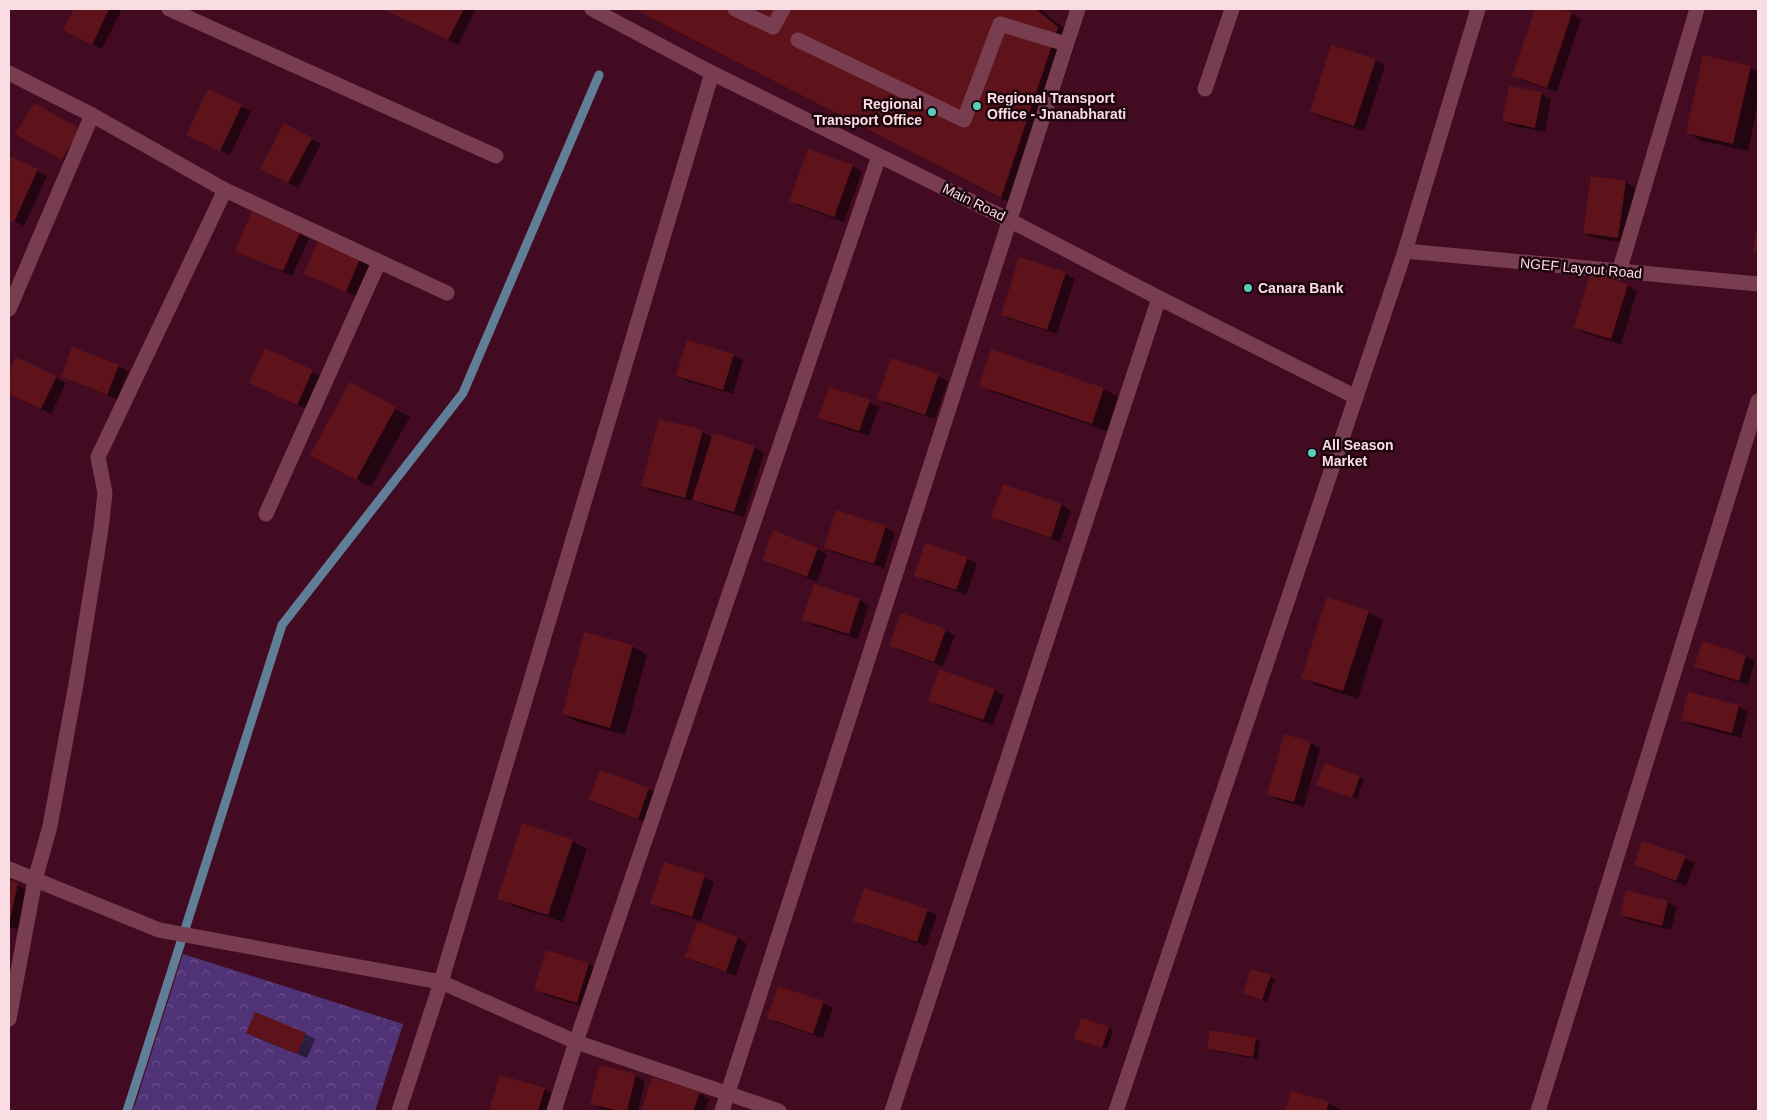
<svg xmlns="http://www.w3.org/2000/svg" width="1767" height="1120" font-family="Arial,sans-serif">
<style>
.park{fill:url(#park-crowns)}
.shadow{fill:#0007}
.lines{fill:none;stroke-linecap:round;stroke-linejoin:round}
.stream{stroke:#617e98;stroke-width:9}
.building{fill:#5e131a}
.minor{stroke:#793d50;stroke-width:15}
.poi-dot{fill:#5bcebb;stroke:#1c050c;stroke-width:2}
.labels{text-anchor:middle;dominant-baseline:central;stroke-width:5;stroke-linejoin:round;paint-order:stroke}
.poi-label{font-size:14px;font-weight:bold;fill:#fadce3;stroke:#1c050c;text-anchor:start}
.street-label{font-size:14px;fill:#fadce3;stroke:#1c050c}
</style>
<defs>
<pattern id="park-crowns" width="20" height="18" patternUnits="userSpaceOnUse" patternTransform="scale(1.25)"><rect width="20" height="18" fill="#4f3376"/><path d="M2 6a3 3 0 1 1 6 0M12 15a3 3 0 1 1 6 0" fill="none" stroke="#695089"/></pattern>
</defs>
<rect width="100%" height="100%" fill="#430b22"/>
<polygon class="park" points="183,954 403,1024 375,1111 133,1111"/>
<g class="shadow">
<polygon points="75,9 122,9 102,49 64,30"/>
<polygon points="385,9 473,9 475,10 458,45"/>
<polygon points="634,9 1040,9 1077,39 1020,208"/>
<polygon points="1536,9 1557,9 1572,14 1581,19 1557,92 1523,81 1514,76"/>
<polygon points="1375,60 1385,65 1364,131 1321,117 1311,112"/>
<polygon points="1750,67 1758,72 1758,104 1748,151 1701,141 1687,132"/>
<polygon points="1542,94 1551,99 1545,132 1513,126 1503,120"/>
<polygon points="241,106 251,111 230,155 188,135"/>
<polygon points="17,133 89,135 72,165"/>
<polygon points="312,139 321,144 298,188 271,174"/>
<polygon points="9,157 47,176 24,226 9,219"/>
<polygon points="853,166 862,172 844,222 800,206 791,200"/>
<polygon points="1626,182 1635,188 1627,243 1594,238 1584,233"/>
<polygon points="300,234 309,239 292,276 236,250"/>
<polygon points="319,240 370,263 356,296 315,278"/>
<polygon points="1065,273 1075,279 1057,334 1012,320 1002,314"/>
<polygon points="1627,285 1637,291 1621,344 1585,333 1575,327"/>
<polygon points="73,348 119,366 128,372 117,399 72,382 62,376"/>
<polygon points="266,350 322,377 307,409 260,388"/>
<polygon points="992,351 1104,389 1118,397 1107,431 995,393 980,385"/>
<polygon points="733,355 743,360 733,394 687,381 677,375"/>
<polygon points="17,358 66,383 51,414 9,394 9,375"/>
<polygon points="938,376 948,381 935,419 888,404 879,398"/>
<polygon points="351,384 410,417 371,487 326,463"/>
<polygon points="869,402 879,407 869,436 829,423 820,417"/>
<polygon points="702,432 713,438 754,447 764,453 744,517 703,505 695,500 695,502 652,491 642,485"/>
<polygon points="1004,486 1062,505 1071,511 1060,542 1003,522 993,517"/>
<polygon points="885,527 895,533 884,568 835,553 825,548"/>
<polygon points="774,532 818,549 827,555 817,582 773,565 763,559"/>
<polygon points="967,558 977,564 966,595 925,581 915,575"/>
<polygon points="815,586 860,600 869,605 858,639 813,625 804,619"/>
<polygon points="1368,612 1383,620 1358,699 1316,685 1302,677"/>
<polygon points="945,630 955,636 943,666 900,651 891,646"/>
<polygon points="633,646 647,655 625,735 578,722 563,714"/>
<polygon points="1746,656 1755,661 1748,685 1705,672 1696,667"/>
<polygon points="994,690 1004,695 993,725 939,706 930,700"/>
<polygon points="1738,706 1748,712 1741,738 1692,725 1682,719"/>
<polygon points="1311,743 1320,748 1304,807 1278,800 1269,795"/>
<polygon points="601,771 649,789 658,794 648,823 600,805 590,800"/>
<polygon points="1359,777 1364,779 1357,799 1318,785"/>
<polygon points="573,841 587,849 563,922 513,906 499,898"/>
<polygon points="1685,858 1695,863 1686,886 1645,870 1635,865"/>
<polygon points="704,877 714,882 701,921 662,909 652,903"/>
<polygon points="9,883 18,885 32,893 23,931 9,927"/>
<polygon points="1668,902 1677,907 1671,930 1631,920 1621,914"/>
<polygon points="927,910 937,915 926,946 864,925 854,920"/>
<polygon points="698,924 738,938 747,944 736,976 696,962 686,956"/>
<polygon points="547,952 589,964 598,970 587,1008 545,995 536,990"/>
<polygon points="1270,977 1275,979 1267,1002 1248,996"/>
<polygon points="779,988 824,1003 833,1008 823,1038 778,1023 769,1018"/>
<polygon points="1108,1028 1113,1030 1107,1049 1080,1041"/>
<polygon points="1211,1031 1256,1039 1260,1042 1257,1059 1213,1051 1208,1048"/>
<polygon points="247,1033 305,1034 315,1039 307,1058 257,1038"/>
<polygon points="601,1066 636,1076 645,1081 638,1111 610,1111 601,1109 591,1103"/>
<polygon points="501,1076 544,1089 559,1098 555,1111 491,1111"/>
<polygon points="653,1078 699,1093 709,1099 705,1111 643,1111"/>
<polygon points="1292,1092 1329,1103 1343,1111 1287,1111"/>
</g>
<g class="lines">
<polyline class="stream" points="127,1111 282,625 463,393 599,75"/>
</g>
<g class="building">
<polygon points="74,9 109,9 92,45 63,30"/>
<polygon points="383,9 464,9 448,40"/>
<polygon points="634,9 1036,9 1058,27 1001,198"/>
<polygon points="1535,9 1561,9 1572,13 1547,88 1512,76"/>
<polygon points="1331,45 1376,59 1354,126 1310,112"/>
<polygon points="1703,55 1751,66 1733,144 1686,133"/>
<polygon points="1509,86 1542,92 1535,128 1502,121"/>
<polygon points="208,89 242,105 220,151 186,135"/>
<polygon points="34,103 80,129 62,160 15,134"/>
<polygon points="284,123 312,138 288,183 260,169"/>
<polygon points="808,149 853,165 834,217 789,201"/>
<polygon points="9,156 38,169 14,222 9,220"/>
<polygon points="1591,176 1626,181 1618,238 1583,233"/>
<polygon points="252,211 300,233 283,271 235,251"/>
<polygon points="1757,228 1758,228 1758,252 1753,251"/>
<polygon points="319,238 361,256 346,292 304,274"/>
<polygon points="1019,257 1066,272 1047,330 1001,315"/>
<polygon points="1590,273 1628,284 1611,339 1574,328"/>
<polygon points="687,340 734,354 723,390 676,376"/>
<polygon points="72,347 119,365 107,395 61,377"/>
<polygon points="265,348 313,370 297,405 249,383"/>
<polygon points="991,349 1104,388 1092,424 979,386"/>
<polygon points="16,357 57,376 41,409 9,394 9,372"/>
<polygon points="891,358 939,374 925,415 877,399"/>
<polygon points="350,382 396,407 356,480 310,455"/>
<polygon points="829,387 870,400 859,431 818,418"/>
<polygon points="659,419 703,430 685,498 641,486"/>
<polygon points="713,433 755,446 734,512 692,500"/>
<polygon points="1003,484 1062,504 1051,538 991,517"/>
<polygon points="836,510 886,526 874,564 824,548"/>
<polygon points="773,530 818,548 807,577 762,560"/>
<polygon points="925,543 968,557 956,590 914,576"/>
<polygon points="814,584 860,599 849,634 802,620"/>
<polygon points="1327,597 1369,611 1343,691 1301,678"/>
<polygon points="901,613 946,629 934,662 889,646"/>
<polygon points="584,632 633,645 610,728 562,714"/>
<polygon points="1702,641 1746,655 1739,681 1694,667"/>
<polygon points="939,669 995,689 983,720 928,701"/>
<polygon points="1688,692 1739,705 1732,733 1681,720"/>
<polygon points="1284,734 1311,742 1294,802 1267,795"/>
<polygon points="1325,763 1360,776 1352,798 1316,785"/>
<polygon points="600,770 649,788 638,819 589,800"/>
<polygon points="522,823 573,840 548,915 497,899"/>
<polygon points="1642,841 1686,856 1676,881 1634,865"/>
<polygon points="664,862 705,875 692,917 650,904"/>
<polygon points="9,881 18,883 10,920 9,920"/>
<polygon points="864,888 928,909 917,942 853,921"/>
<polygon points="1626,890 1668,901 1662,926 1620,915"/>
<polygon points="697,922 738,937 726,972 685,957"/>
<polygon points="546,950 589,963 577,1003 534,990"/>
<polygon points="1251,969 1271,975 1262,1000 1243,994"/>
<polygon points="778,986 824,1001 813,1034 767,1018"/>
<polygon points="255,1012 306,1033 297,1054 246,1033"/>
<polygon points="1081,1018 1109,1027 1102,1048 1074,1039"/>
<polygon points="1210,1030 1256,1038 1253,1057 1207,1049"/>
<polygon points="600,1065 636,1074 627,1111 619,1111 590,1104"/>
<polygon points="500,1075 545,1088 538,1111 489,1111"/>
<polygon points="652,1077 700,1092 693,1111 641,1111"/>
<polygon points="1291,1091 1329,1102 1326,1111 1285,1111"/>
</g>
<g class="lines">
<g class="minor">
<polyline points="169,9 496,156"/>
<polyline points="592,9 712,73 1009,220 1159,298 1356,397"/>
<polyline points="735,9 773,27 783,9"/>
<polyline points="798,40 964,120 1000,24 1066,44"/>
<polyline points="9,73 92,115 225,190 447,293"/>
<polyline points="1205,89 1232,9"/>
<polyline points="1405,251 1758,284"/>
<polyline points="1619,272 1697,9"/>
<polyline points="9,309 92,115"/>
<polyline points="266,514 379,262"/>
<polyline points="9,869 159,930 441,982 576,1042 779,1111"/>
<polyline points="9,1019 35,880 50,826 76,684 101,529 105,493 98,457 225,190"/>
<polyline points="399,1111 441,982 712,73"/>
<polyline points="554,1111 576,1042 879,156"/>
<polyline points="722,1111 1078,9"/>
<polyline points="892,1111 1159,298"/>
<polyline points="1116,1111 1405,251 1478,9"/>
<polyline points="1538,1111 1758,401"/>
</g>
</g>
<g class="poi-dot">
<circle cx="977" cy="106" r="5"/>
<circle cx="932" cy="112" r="5"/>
<circle cx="1248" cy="288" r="5"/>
<circle cx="1312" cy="453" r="5"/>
</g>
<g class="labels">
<g class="poi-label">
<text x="987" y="98">Regional Transport<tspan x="987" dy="16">Office - Jnanabharati</tspan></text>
<text x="922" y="104" text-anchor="end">Regional<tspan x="922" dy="16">Transport Office</tspan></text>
<text x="1258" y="288">Canara Bank</text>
<text x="1322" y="445">All Season<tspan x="1322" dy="16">Market</tspan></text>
</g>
<g class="street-label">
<text transform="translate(974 202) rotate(26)">Main Road</text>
<text transform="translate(1581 268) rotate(5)">NGEF Layout Road</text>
</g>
</g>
<rect width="1767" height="1120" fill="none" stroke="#fadce3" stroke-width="20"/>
</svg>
